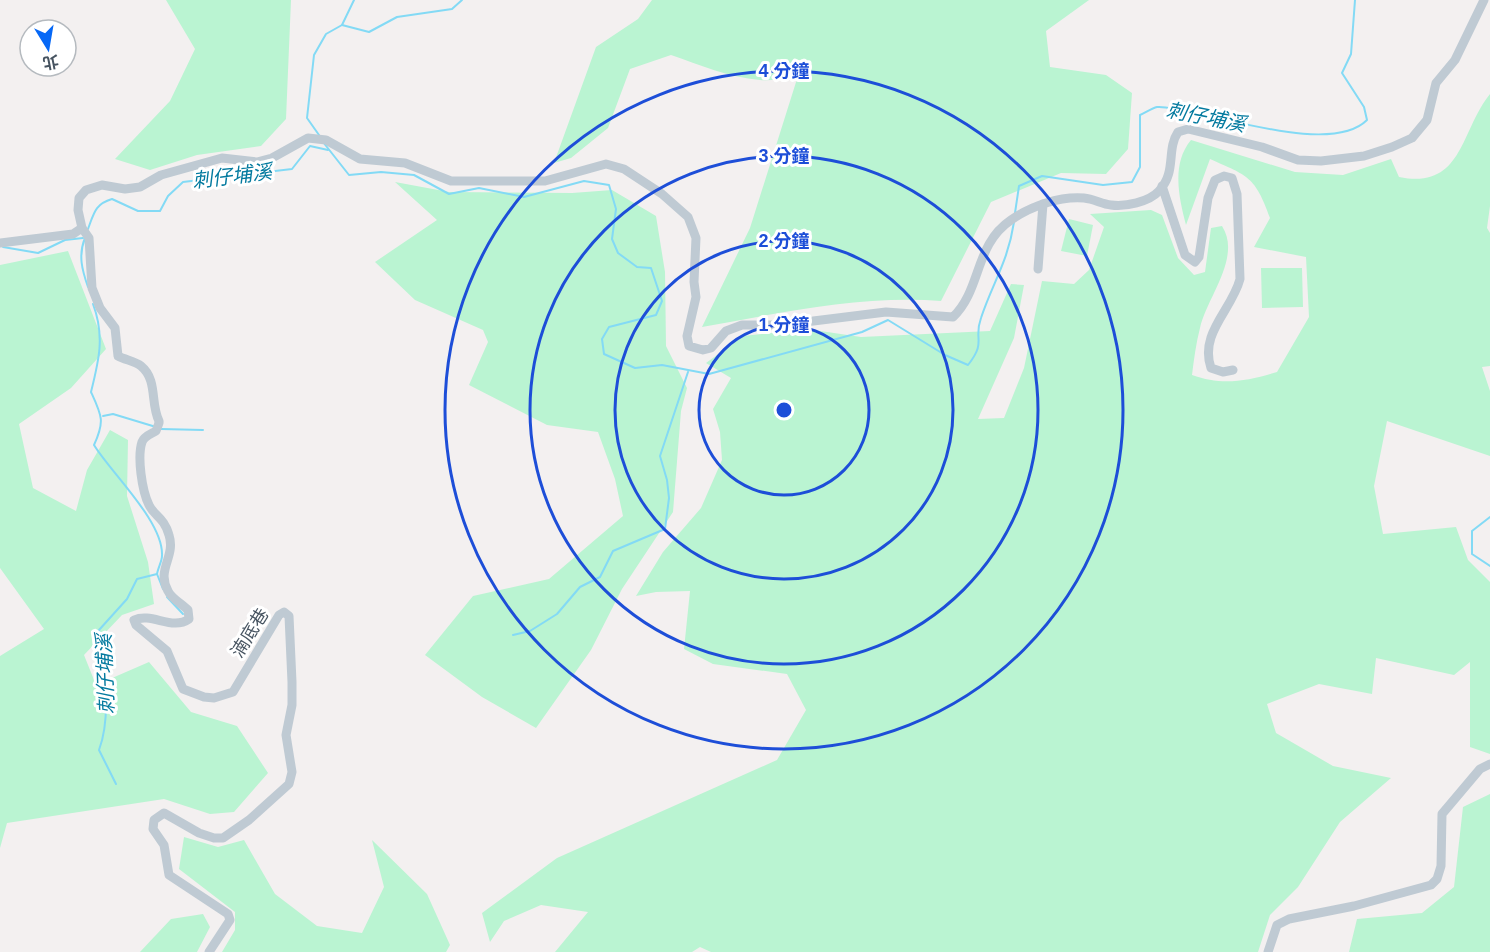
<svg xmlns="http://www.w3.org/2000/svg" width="1490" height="952" font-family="Arial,'Noto Sans TC',sans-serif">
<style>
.green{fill:#baf4d2}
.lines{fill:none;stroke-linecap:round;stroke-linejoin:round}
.stream{stroke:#83daf5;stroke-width:2}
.minor{stroke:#bfcad3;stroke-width:9}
.ring{fill:none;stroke:#1d4ed8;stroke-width:3}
.labels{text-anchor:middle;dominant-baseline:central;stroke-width:6;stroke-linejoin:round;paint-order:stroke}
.street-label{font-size:18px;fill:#465360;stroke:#fff}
.water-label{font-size:20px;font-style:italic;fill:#037a9f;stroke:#fff}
.centre{fill:#1d4ed8;stroke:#fff;stroke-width:3}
.ring-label{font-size:18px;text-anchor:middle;font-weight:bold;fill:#1d4ed8;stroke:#fff;stroke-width:6;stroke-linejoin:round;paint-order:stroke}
</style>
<rect width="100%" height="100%" fill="#f3f0f0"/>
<g class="green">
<polygon points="166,0 291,0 286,119 261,146 197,155 150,170 115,159 170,101 195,49"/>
<path d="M652,0h437l-43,31 4,36 56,8 26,18 -4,56 -22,25 -45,-1 -70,29 -50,99c-79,-6 -161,12 -239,26l48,-99 47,-149c-12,-1 -25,2 -37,1 -32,-3 -60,-15 -89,-25l-41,14 -22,59 -37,30 -17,5 42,-116 42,-28z"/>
<path d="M1490,94v112l-3,22 3,5v133l-8,1 8,24v65l-103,-35 -13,65 9,48 73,-7 12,33 22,22v172l-20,-7v-85l-16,13 -78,-17 -4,36 -53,-10 -52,20 9,29 57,33 58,12 -51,44 -42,65 -28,28 -12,37h-547l-11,-5 -8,5h-137l33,-40 -47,-7 -37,16 -14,21 -8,-29 75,-55 220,-98 29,-50 -19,-36 -74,-10 -29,-15 6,-58 -34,1 -20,4 27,-44 38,-44 21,-48 -2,-28 -7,-23 18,-31 -25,-15 37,-27 64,-7 54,8 129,-6 21,-47 13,1 -10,53 -36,81 26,-1 20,-50 18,-87 32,3 15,-14 15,-43 -14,-13 61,-4 11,5 16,43 16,17 11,-3 6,-44 11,-2c20,31 -15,71 -22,102 -4,15 -6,31 -8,47 30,11 55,6 85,-3l32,-55 -3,-60 -52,-10 16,-29c-15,-42 -22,-42 -60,-59l-24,66c-7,-27 -15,-61 5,-85l104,32 48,3 48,-16 8,18c64,13 61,-46 91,-83z"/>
<polygon points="395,182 449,192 572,193 612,190 656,216 665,272 666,346 687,388 681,411 673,512 622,589 591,650 536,728 482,697 425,655 473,596 549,579 623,516 615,479 598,432 547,425 469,385 488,342 483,330 415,300 375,262 437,220"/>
<polygon points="1069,219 1093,225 1087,256 1061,251"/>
<polygon points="68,251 106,349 71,388 19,424 33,488 76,511 87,470 110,430 128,440 127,496 148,562 154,604 122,615 84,655 96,685 149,662 191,712 237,726 268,773 234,812 210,814 164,799 7,823 0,848 0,656 44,629 0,568 0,265"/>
<polygon points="1261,268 1302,268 1303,307 1262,308"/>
<polygon points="1490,794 1490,952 1349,952 1357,919 1422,913 1454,887 1463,807"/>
<polygon points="184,837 218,847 244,840 275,894 317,926 362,933 384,887 372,840 427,894 450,945 446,952 222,952 235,930 235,912 179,869"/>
<polygon points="203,914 210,927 197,952 140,952 171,919"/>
</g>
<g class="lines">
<g class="stream">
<polyline points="342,25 369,32 397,17 452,9 462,0"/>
<polyline points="319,135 307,118 314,55 326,34 342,25 354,0"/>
<path d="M323,142l26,33 32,-3 33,3 35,19 30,-6 45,9 60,-16 25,4 7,24 -4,30 6,14 19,14 14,1 11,33 -6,14 -47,12 -7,12 2,15 31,14 27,-3 47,9 153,-42 26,-12 57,35 23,10c19,-24 5,-25 13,-47 12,-36 27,-56 33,-96"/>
<path d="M1015,213l4,-27 23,-10 61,9 29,-3 8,-15v-52c5,-2 12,-7 17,-8 8,-1 19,3 27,4 45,7 149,43 183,9l-3,-13 -22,-34 9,-19 4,-54"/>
<path d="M88,229c6,-16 7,-25 24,-30l26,12h22l8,-15 15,-14 109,-13 18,-23 18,4"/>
<path d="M85,238c-7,17 -3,32 3,49"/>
<polyline points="3,247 38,253 65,240 83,238"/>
<path d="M93,304c12,32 6,56 -2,88 11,24 14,29 3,53 17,28 70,77 68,111 0,5 -4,12 -5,18l-20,5 -10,20 -28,31c5,36 13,86 0,120l17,34"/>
<polyline points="103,416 113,414 156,427"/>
<polyline points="161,429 203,430"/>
<polyline points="1490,517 1472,531 1472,554 1490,566"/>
<polyline points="157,574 163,589"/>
<polyline points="167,597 183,614"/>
<polyline points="513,635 530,631 557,614 580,587 600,577 613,551 665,529 669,498 667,480 660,456 688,372"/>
</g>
<g class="minor">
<path d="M1162,186l23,69 10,7 4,-5 9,-59 7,-18 9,-4 8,2 5,16 3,85c-8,31 -41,54 -29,89l12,4 10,-2"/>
<path d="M82,228l7,10 3,50 8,20 15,20 3,28c7,4 17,5 23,10 17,14 9,37 18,55"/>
<path d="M0,243l73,-9 9,-6 -4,-18 1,-12 7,-8 16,-5 23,4 15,-2 21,-12 61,-17 35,4 15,-4 36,-20 18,2 34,19 45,4 46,18h94l61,-17 18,5 38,25 26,23 8,21 -2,44 2,15 -9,39 2,10 14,4 8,-2 15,-17 16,-6h39l105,-13 67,5c29,-28 21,-72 58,-97 20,-14 49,-24 73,-22 10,1 18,6 27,7 14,2 38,-3 48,-14 18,-19 7,-41 19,-59l10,-3 74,18 36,13 23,1 43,-5 28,-9 20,-9 15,-18 9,-37 19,-23 29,-60"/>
<polyline points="1038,269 1043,204"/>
<path d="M159,423l-3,8c-5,3 -12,5 -14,11 -5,15 0,49 7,63 5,11 15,12 20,30 7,22 -13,34 -1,56 3,7 14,13 20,19l1,9c-17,12 -37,-7 -55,1l2,5 31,26 16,38 21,8 10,1 19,-6 46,-77 5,-3 5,4 3,66v23l-6,30 6,37 -3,12 -40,36 -26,18h-9l-15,-5 -35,-20 -10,7 -1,9 11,16 5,30 59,39 2,6 -21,32"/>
<polyline points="1268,952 1277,925 1289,919 1354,906 1431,885 1437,879 1441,866 1442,814 1480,769 1490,764"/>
</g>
</g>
<g class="ring">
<circle cx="784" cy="410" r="85"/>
<circle cx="784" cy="410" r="169"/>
<circle cx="784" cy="410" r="254"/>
<circle cx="784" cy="410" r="339"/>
</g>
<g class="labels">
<g class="street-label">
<text transform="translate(250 633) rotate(-58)">湳底巷</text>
</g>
<g class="water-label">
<text transform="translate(1206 117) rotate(11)">刺仔埔溪</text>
<text transform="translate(232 176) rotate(-7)">刺仔埔溪</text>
<text transform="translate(105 674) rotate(-92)">刺仔埔溪</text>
</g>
</g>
<circle cx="784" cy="410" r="9" class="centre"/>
<g class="ring-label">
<text x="784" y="77">4 分鐘</text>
<text x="784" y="162">3 分鐘</text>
<text x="784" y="247">2 分鐘</text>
<text x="784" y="331">1 分鐘</text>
</g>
<g transform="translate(48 48) rotate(169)"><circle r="28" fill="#ffffff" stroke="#b5babf" stroke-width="1.5"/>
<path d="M0-4.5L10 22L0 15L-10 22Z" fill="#0668f6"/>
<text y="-9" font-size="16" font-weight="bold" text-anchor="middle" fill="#465360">北</text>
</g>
</svg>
